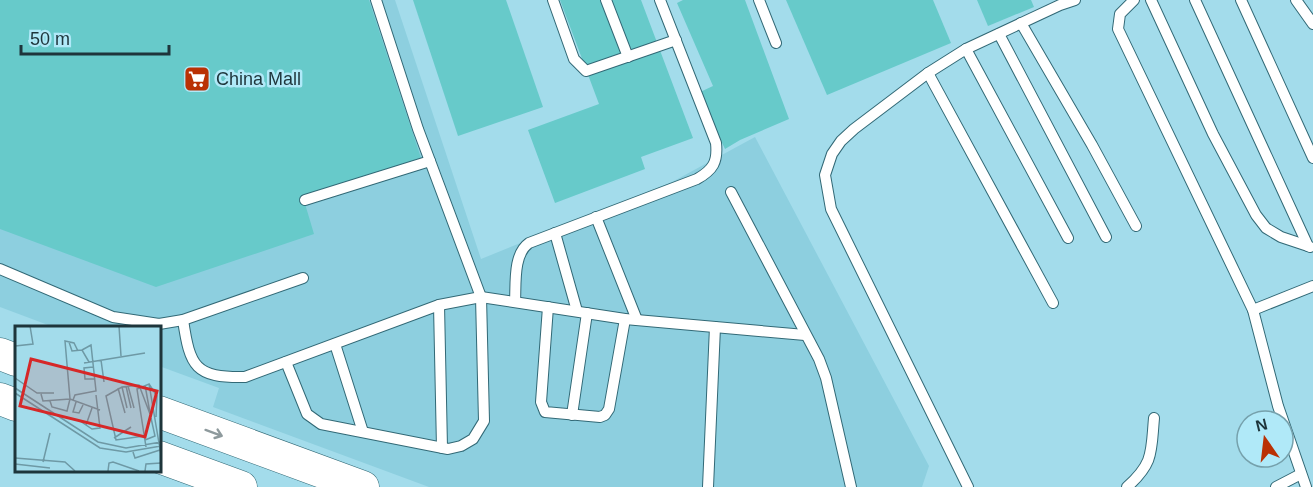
<svg xmlns="http://www.w3.org/2000/svg" width="1313" height="487" font-family="Helvetica,sans-serif">
<style>
.built{fill:#8dcfdf}
.building{fill:#67caca}
.lines{fill:none;stroke-linecap:round;stroke-linejoin:round}
.lane-casing{stroke:#326976;stroke-width:12}
.primary-casing{stroke:#326976;stroke-width:33}
.lane{stroke:#fff;stroke-width:10}
.primary{stroke:#fff;stroke-width:32}
.oneway{stroke:#8e9a9d}
.labels{text-anchor:middle;dominant-baseline:central;stroke-width:5;stroke-linejoin:round;paint-order:stroke}
.poi-label{font-size:18px;fill:#1e353b;stroke:#b0e9f8;text-anchor:start}
.inset-road{fill:none;stroke:#6e99a5;stroke-width:1.5}
.view{fill:#d62828;fill-opacity:0.15;stroke:#d62828;stroke-width:3}
.inset-edge{fill:none;stroke:#1e353b;stroke-width:3}
</style>
<rect width="100%" height="100%" fill="#a3dceb"/>
<polygon class="built" points="0,0 395,0 481,259 672,182 755,137 929,466 922,487 429,487 213,407 219,388 159,366 159,328 56,328 0,307"/>
<g class="building">
<polygon points="0,0 369,0 421,158 303,197 314,234 156,287 0,229"/>
<polygon points="413,0 506,0 543,107 458,136"/>
<polygon points="560,0 641,0 693,138 641,157 645,169 555,203 528,130 599,104"/>
<polygon points="683,0 745,0 789,119 740,140 725,149 698,93 713,86 677,3"/>
<polygon points="786,0 933,0 951,43 827,95"/>
<polygon points="977,0 1031,0 1034,7 988,26"/>
</g>
<g class="lines">
<defs>
<g id="lane">
<polyline points="553,0 574,59 586,71 676,40"/>
<polyline points="606,0 628,57"/>
<polyline points="759,0 776,43"/>
<polyline points="1134,0 1120,14 1118,29 1253,310 1278,406 1306,487"/>
<polyline points="1151,0 1213,134 1256,215 1266,228 1281,237 1308,246"/>
<polyline points="1195,0 1308,246 1310,247"/>
<polyline points="1241,0 1313,158"/>
<polyline points="1296,0 1313,24"/>
<polyline points="1021,23 1092,145 1136,226"/>
<polyline points="999,34 1106,237"/>
<polyline points="966,49 1068,238"/>
<polyline points="928,73 1053,303"/>
<polyline points="731,192 819,359 826,378 851,487"/>
<polyline points="305,200 430,161"/>
<polyline points="596,217 637,320"/>
<polyline points="555,233 577,311"/>
<polyline points="0,269 113,317 159,324 183,320 303,278"/>
<path d="M515,302c1,-18 -2,-48 14,-59l168,-64c16,-9 21,-17 19,-36l-56,-143"/>
<polyline points="439,305 442,448"/>
<polyline points="548,307 541,402 545,412 600,417 605,415 609,409 625,319"/>
<polyline points="1253,310 1313,286"/>
<path d="M183,320c7,47 12,58 62,57l194,-72 42,-8 144,22 180,16"/>
<polyline points="335,344 363,432"/>
<polyline points="286,362 307,414 321,424 448,449 461,446 473,439 484,421 481,297 418,129 376,0"/>
<polyline points="572,415 587,313"/>
<polyline points="708,487 715,327"/>
<polyline points="968,487 831,209 825,175 832,154 841,141 854,129 928,73 966,49 1060,5 1075,0"/>
<path d="M1127,487c27,-24 24,-35 27,-69"/>
<polyline points="1276,487 1301,474"/>
</g>
<g id="primary">
<polyline points="0,354 16,360"/>
<polyline points="0,399 16,405"/>
<polyline points="159,412 363,487"/>
<polyline points="159,457 241,487"/>
</g>
</defs>
<use href="#lane" class="lane-casing"/>
<use href="#primary" class="primary-casing"/>
<use href="#lane" class="lane"/>
<use href="#primary" class="primary"/>
</g>
<defs><path id="oneway-shaft" d="M-6 0H5M1.5-3L5.5 0L1.5 3" fill="none" stroke-width="1.6" stroke-linecap="round" stroke-linejoin="round" transform="scale(1.5)"/></defs>
<use class="oneway" href="#oneway-shaft" transform="translate(214 433) rotate(20)"/>
<defs>
<symbol id="supermarket-square" viewBox="-11 -11 22 22"><rect x="-9" y="-9" width="18" height="18" rx="4" fill="#ba3104" stroke="#b0e9f8"/><path d="M-6-5.5h2.5l.6 2H6L4.5 2H-2.5L-4.4-4H-6ZM-1.5 3.2a1.3 1.3 0 1 0 .1 0ZM3 3.2a1.3 1.3 0 1 0 .1 0Z" fill="#fff"/></symbol>
</defs>
<g fill-rule="evenodd">
<use href="#supermarket-square" x="182" y="64" width="30" height="30"/>
</g>
<g class="labels">
<g class="poi-label">
<text x="216" y="79">China Mall</text>
</g>
</g>
<g transform="translate(15 326)">
<rect width="146" height="146" fill="#a3dceb"/>
<path class="inset-road" d="M104,0l2,30M54,16l3,9 10,-1 7,12M0,20l18,-2 -3,-18M86,34l3,22M69,37l61,-10M78,41l-9,1 1,11h10M0,52l22,15h17M134,58l8,12 -1,21M130,59l5,28M111,60l5,22M113,60l6,22M107,61l5,21M0,62l83,54 28,6 35,-6M103,62l7,25M0,67l85,55 26,4 35,-6M26,68l2,7 27,-2 30,11M58,74l2,-5 21,-4 -5,-46 -9,5M35,75l2,6 15,4 3,-12 -5,-58 9,2 4,8M61,76l-3,10 6,1 4,-8M65,95l12,8 8,-1 -4,-33M71,99l6,-17M129,110l-28,4 -10,-44 16,-9 17,-2 11,29M99,112l17,-11M130,114l10,-4 -4,-18M131,121l-9,-58 12,-5 12,71M118,126l2,6 25,-8M0,132l50,4 10,9M28,136l7,-29M0,138l35,4M93,145l1,-8 4,-1 26,9M130,145l1,-7 15,-1"/>
<path class="view" d="M16,33l126,32 -12,46 -125,-31z"/>
<rect width="146" height="146" class="inset-edge"/>
</g>
<g transform="translate(1265 439) rotate(346)"><circle r="28" fill="#b0e9f8" stroke="#76a1ac" stroke-width="1.5"/>
<path d="M0-4.5L10 22L0 15L-10 22Z" fill="#ba3104"/>
<text y="-9" font-size="16" font-weight="bold" text-anchor="middle" fill="#1e353b">N</text>
</g>
<path d="M21 45v9h148v-9" fill="none" stroke="#1e353b" stroke-width="3"/>
<text x="30" y="45" font-size="18" fill="#1e353b" stroke="#b0e9f8" stroke-width="4.5" paint-order="stroke">50 m</text>
</svg>
